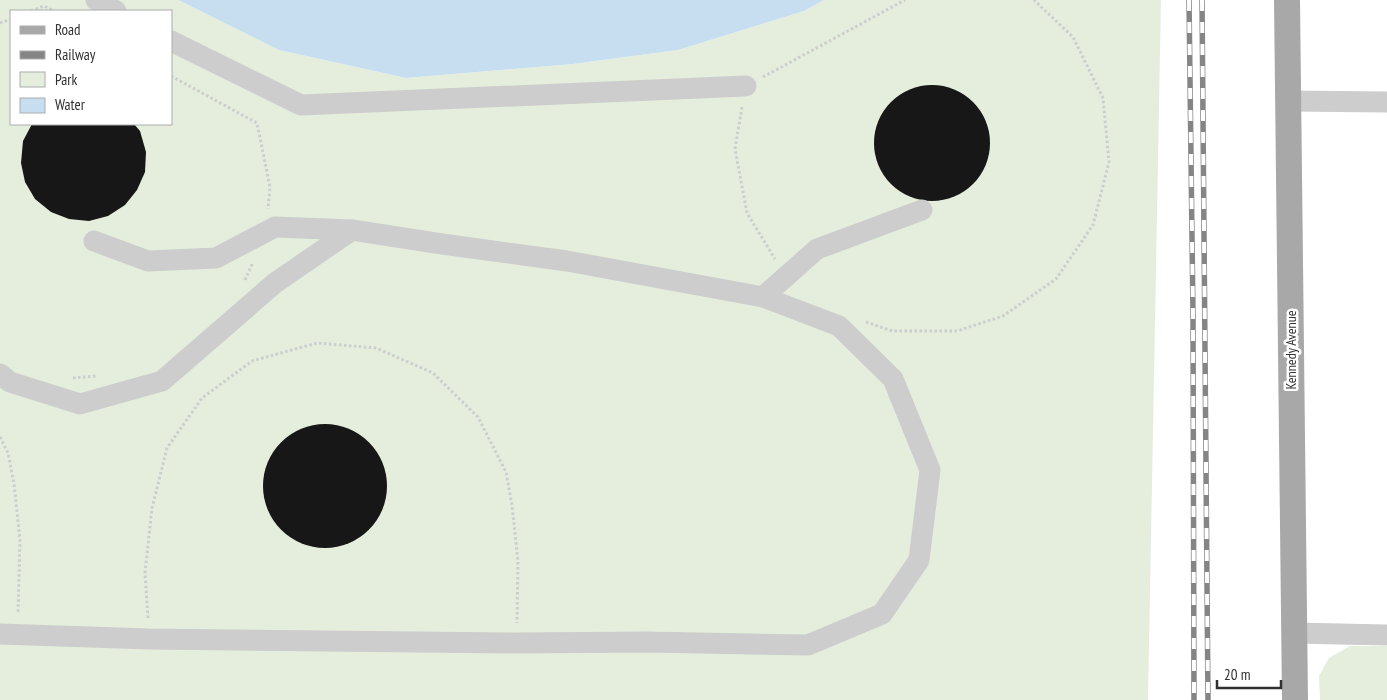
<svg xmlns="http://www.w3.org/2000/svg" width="1387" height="700" font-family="'PT Sans Narrow',sans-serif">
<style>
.green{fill:#e5eedd;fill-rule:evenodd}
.water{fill:#c7def0}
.building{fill:#171717}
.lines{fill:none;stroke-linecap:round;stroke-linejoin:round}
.path{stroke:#cdcdcd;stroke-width:3;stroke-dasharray:2.5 2.5;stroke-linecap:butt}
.minor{stroke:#cdcdcd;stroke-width:21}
.major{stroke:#a8a8a8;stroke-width:26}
.rail-casing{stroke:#858585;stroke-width:5.5}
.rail{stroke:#fff;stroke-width:4;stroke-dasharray:11;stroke-linecap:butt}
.labels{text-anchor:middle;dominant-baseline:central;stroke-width:5;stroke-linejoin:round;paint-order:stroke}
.street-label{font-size:14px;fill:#303030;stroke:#fff}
</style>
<rect width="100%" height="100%" fill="#fff"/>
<g class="green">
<path d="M0,0h178l101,50 127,28 167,-14 105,-14 126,-39 20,-11h337l-13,700h-1148zM11,11h160v113h-160z"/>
<polygon points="1350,646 1387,646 1387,700 1320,700 1319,676 1329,658"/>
</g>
<polygon class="water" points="178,0 824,0 804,11 678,50 573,64 406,78 279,50"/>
<g class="building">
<circle cx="932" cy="143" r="58"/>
<polygon points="32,124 134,124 140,131 146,152 145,172 137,190 125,205 108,216 89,221 69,219 51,212 35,199 25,182 21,163 23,141"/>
<circle cx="325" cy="486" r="62"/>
</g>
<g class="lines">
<g class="path">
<polyline points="31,11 44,6 54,11"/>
<polyline points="0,23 11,19"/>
<polyline points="171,76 257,123 270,187 268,209"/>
<polyline points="763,77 905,0"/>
<polyline points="742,107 735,149 747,213 775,259"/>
<polyline points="245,280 253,262"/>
<polyline points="866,322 892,331 957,331 1003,316 1056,279 1093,225 1109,162 1103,98 1073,37 1034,0"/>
<polyline points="73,378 96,376"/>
<polyline points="0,437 8,453 14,484 20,540 18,614"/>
<polyline points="148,618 145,573 152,508 167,448 202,398 252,361 317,343 376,348 433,373 478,417 506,472 512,505 518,562 517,623"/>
</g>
<g class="minor">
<polyline points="96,0 116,11"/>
<polyline points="171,41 301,105 746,86"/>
<polyline points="1289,101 1387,102"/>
<polyline points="763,297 817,249 922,210"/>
<polyline points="0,374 10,382 80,404 162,381 275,283 352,230"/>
<polyline points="1293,633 1387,635"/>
<polyline points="0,634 149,639 516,643 647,642 808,645 882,614 919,560 930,470 893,379 839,326 763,297 567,261 442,244 352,230 275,227 216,258 148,261 94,241"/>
</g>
<polyline class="major" points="1287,0 1295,700"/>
<defs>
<g id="rail">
<polyline points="1189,0 1193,314 1194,700"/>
<polyline points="1202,0 1208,700"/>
</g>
</defs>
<use href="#rail" class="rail-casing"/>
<use href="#rail" class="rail"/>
</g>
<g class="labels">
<g class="street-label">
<text transform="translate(1291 350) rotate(-90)">Kennedy Avenue</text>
</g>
</g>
<rect x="10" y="10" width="162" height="115" fill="#ffffff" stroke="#acacac"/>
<rect x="20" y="26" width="25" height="8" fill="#a8a8a8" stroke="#acacac"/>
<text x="55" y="35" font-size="15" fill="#303030">Road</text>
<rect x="20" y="51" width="25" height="8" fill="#858585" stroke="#acacac"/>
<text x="55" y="60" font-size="15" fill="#303030">Railway</text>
<rect x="20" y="72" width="25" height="15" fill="#e5eedd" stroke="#acacac"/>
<text x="55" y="85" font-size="15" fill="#303030">Park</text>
<rect x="20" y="98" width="25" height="15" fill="#c7def0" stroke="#acacac"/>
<text x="55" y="110" font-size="15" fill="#303030">Water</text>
<path d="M1217 680v8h64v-8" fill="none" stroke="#303030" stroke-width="2.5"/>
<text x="1224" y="680" font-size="15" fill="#303030" stroke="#ffffff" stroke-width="4" paint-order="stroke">20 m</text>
</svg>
